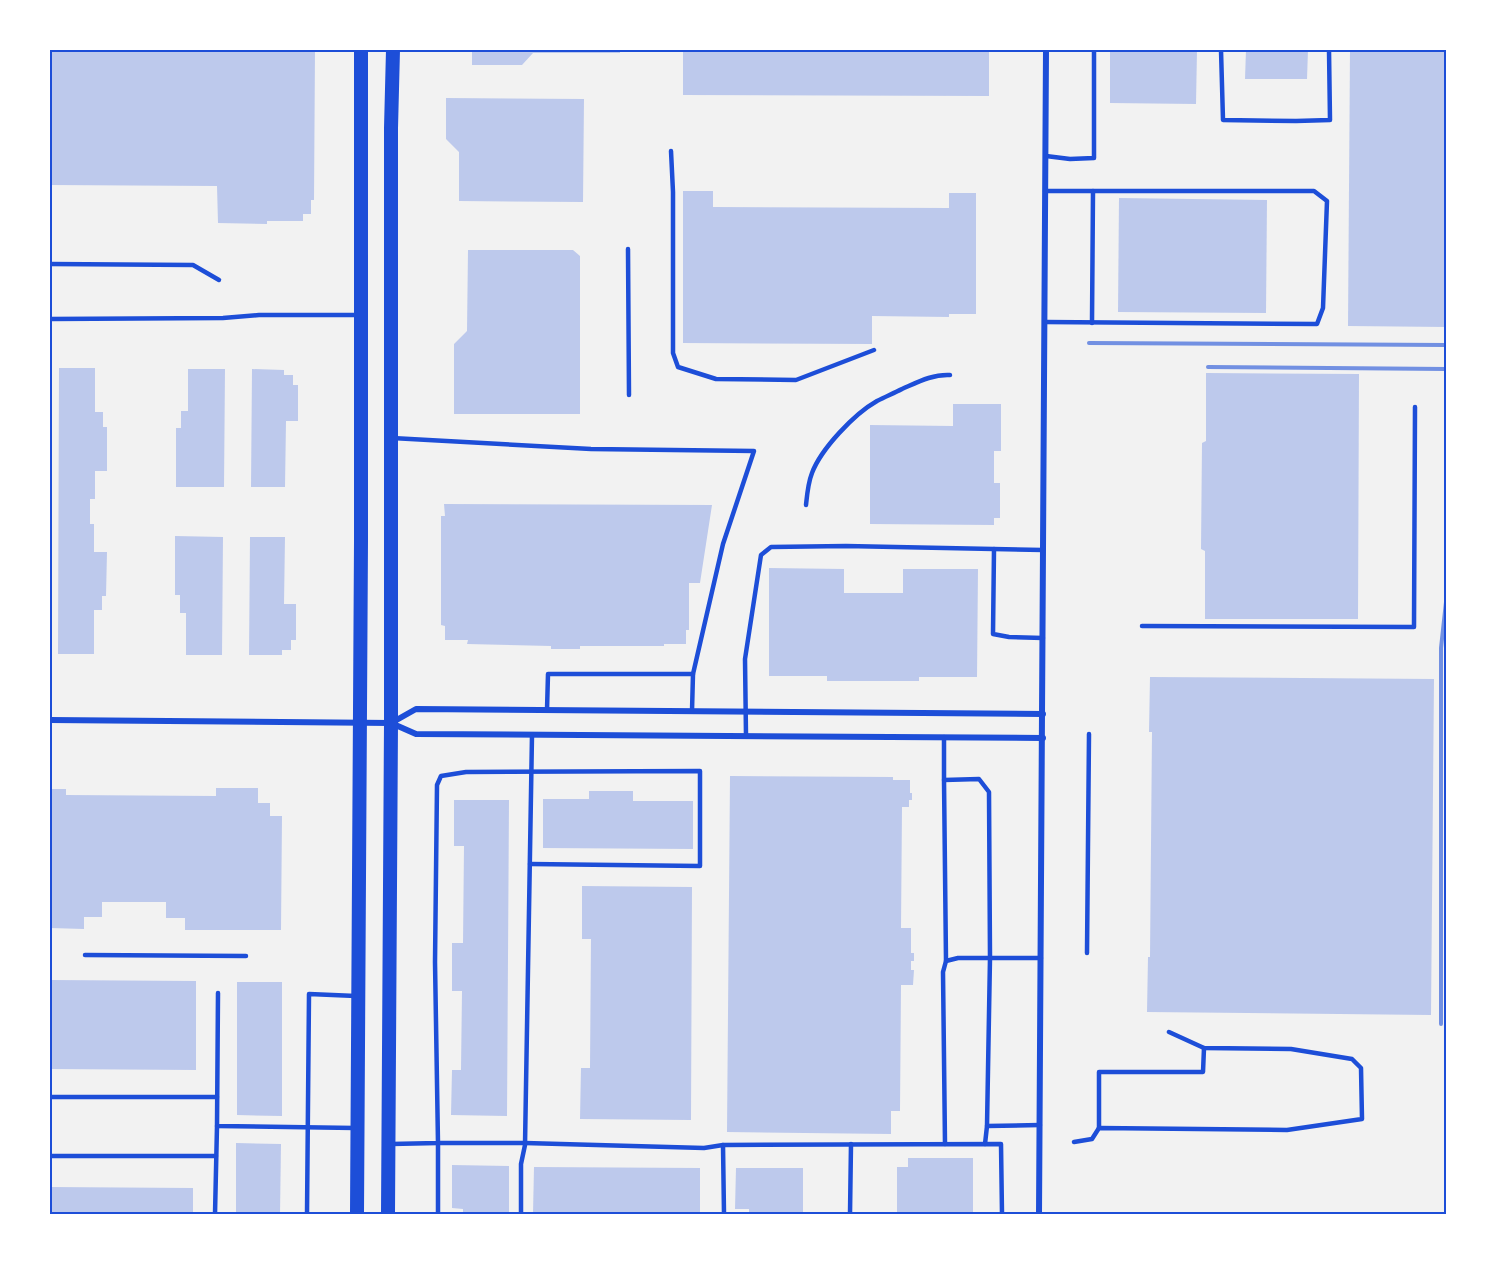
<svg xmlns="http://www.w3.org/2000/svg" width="1496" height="1264" font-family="'Varela Round',sans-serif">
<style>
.building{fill:#bdc9ec}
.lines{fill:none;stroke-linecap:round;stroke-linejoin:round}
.service{stroke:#1d4ed8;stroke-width:4.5}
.minor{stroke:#1d4ed8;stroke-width:6}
.primary{stroke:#1d4ed8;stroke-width:14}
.rail{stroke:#7290e2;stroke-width:4}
.neatline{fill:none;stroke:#1d4ed8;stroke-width:2}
</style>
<rect width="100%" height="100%" fill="#f2f2f2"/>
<g class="building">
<polygon points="50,50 315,50 314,200 311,200 311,214 303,214 303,221 267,221 267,224 218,223 217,186 50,185"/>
<polygon points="472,50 620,50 620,53 533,53 522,65 472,65"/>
<polygon points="683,50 989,50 989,96 683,95"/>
<polygon points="1110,50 1197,50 1196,104 1110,103"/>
<polygon points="1246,50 1308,50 1307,79 1245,79"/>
<polygon points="1350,50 1446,50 1446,327 1348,326"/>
<polygon points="446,98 584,99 583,202 459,201 459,152 446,139"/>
<polygon points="683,191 713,191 713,207 949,208 949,193 976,193 976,314 949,314 949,317 872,316 872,344 683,343"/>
<polygon points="1119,198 1267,200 1266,313 1118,312"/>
<polygon points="468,250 573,250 580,256 580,414 454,414 454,344 467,331"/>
<polygon points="59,368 95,368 95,412 103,412 103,427 107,427 107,471 95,471 95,499 90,499 90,524 94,524 94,552 107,552 106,596 102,596 102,610 94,610 94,654 58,654"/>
<polygon points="188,369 225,369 224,487 176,487 176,428 181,428 181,411 188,411"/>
<polygon points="252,369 284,370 284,375 293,375 293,385 298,385 298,421 286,421 285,487 251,487"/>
<polygon points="1206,373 1359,374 1358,619 1205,619 1205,551 1201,549 1202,443 1206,441"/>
<polygon points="953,404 1001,404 1001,451 994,451 994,483 1000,483 1000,518 994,518 994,525 870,524 870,425 953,426"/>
<polygon points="444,504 712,505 700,583 689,583 689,630 686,630 686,644 664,644 664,646 580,646 580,649 551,649 551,646 467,644 468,640 445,640 445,626 441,625 441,516 445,516"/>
<polygon points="175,536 223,537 222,655 186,655 186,613 180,613 180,595 175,595"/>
<polygon points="250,537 285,537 284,604 296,604 296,640 291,640 291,650 282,650 282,655 249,655"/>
<polygon points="769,568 844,569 844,593 903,593 903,569 978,569 977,677 919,677 919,681 827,681 827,676 769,676"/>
<polygon points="1150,677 1434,679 1431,1015 1147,1012 1148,957 1150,957 1152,732 1149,732"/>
<polygon points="730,776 893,777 893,780 910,780 910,793 912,793 912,800 909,800 909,807 902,807 901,928 911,928 911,953 914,953 914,961 911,961 911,970 914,970 913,985 901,985 900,1111 891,1111 891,1134 727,1132"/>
<polygon points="216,788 258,788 258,803 270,803 270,816 282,816 281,930 185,930 185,918 166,918 166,902 102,902 102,917 84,917 84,929 50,928 50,789 66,789 66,795 216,796"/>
<polygon points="589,791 633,791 633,801 693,801 693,849 543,848 543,799 589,799"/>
<polygon points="454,800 509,800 507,1116 451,1115 452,1070 461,1070 462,991 452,991 452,943 463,943 464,846 454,846"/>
<polygon points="582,886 692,887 691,1120 580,1119 581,1068 590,1068 591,939 582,939"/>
<polygon points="50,980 196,981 196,1070 50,1069"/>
<polygon points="237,982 282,982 282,1116 237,1115"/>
<polygon points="236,1143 281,1144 280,1214 236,1214"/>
<polygon points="908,1158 973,1158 973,1214 897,1214 897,1167 908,1167"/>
<polygon points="452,1165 509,1166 509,1214 463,1214 463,1209 452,1208"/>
<polygon points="534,1167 700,1168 700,1214 533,1214"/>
<polygon points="736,1168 803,1168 803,1214 749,1214 749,1209 735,1209"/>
<polygon points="50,1187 193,1188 193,1214 50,1214"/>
</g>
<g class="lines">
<g class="service">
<polyline points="1221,50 1223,120 1296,121 1330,120 1329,50"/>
<polyline points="671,151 673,192 673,353 678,367 716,379 796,380 874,350"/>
<polyline points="1046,156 1070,159 1094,158 1094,50"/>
<polyline points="628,249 629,395"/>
<polyline points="50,264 193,265 219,280"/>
<polyline points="50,319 223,318 259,315 359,315"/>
<polyline points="1045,322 1317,324 1323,308 1327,201 1314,191 1045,191"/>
<polyline points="1092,323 1093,191"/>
<polyline points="392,438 591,449 754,451 723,544 693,674"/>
<path d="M806,505c1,-10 2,-22 6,-32 9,-24 42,-59 65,-72 8,-4 17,-8 25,-12 16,-7 31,-15 48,-14"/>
<polyline points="994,549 993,634 1009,637 1043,638"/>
<polyline points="1142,626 1414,627 1415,407"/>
<polyline points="547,710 548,674 693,674 692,711"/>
<polyline points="746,736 745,659 761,555 771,547 846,546 1043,550"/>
<polyline points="944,737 944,780 979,779 989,792 990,958 958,958 946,961 943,972 945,1144"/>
<polyline points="944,780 946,961"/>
<polyline points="1087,953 1089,734"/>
<polyline points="85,955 246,956"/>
<polyline points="218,993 217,1126 355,1128"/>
<polyline points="50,1097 217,1097"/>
<polyline points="1040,1125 987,1126 990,958 1041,958"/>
<polyline points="1099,1128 1099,1072 1203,1072 1204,1048"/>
<polyline points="1074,1142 1092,1139 1099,1128 1287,1130 1362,1119 1361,1068 1352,1059 1291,1049 1204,1048 1169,1032"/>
<polyline points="391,1144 438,1143 435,962 437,785 441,776 466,772 700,771 700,866 530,864"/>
<polyline points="985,1144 987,1126"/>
<polyline points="723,1145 724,1214"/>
<polyline points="50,1156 216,1156"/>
<polyline points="215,1214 217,1126"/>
<polyline points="307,1214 309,994 356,996"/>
<polyline points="438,1214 438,1143 525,1143 704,1148 723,1145 1001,1144 1002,1214"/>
<polyline points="521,1214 521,1164 525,1145 532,735"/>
<polyline points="850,1214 851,1144"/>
</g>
<g class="minor">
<polyline points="50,720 391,723 416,734 1043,738"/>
<polyline points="393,722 416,709 1043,714"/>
<polyline points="1039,1214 1046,50"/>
</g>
<g class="primary">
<polyline points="357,1214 361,541 361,50"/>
<polyline points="388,1214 391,723 391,128 393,50"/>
</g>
<g class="rail">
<polyline points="1089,343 1446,345"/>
<polyline points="1208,367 1446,369"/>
<polyline points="1441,1024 1441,648 1446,602"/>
</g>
</g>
<rect width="1496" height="1264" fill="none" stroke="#ffffff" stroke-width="102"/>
<rect x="51" y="51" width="1394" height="1162" class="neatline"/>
</svg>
